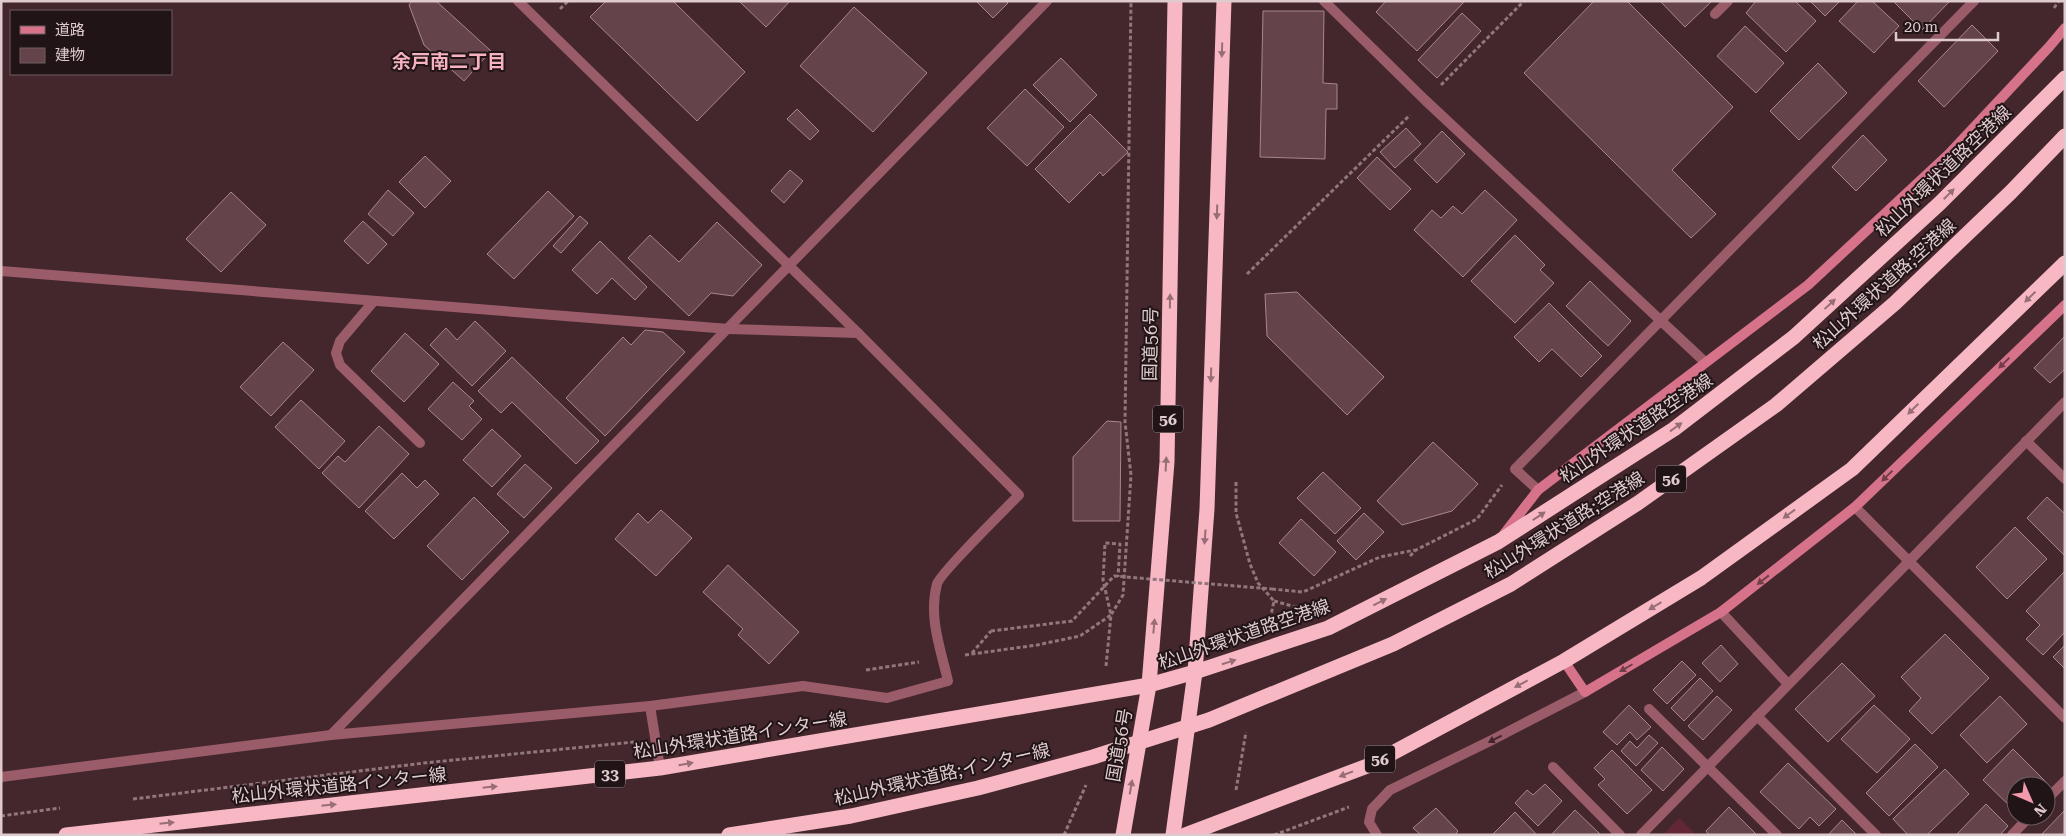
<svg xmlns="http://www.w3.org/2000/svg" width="2066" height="836" font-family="'Roboto Serif','Noto Sans JP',serif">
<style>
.green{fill:#622636}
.building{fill:#64444a;stroke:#a9868c}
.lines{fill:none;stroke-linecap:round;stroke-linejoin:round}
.path{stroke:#8f777c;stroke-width:3;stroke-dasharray:4 2.5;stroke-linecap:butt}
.lane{stroke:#9b5c69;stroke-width:10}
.street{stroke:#9b5c69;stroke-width:10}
.secondary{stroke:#d67289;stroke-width:10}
.highway{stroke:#f7b7c3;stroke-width:15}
.path-bridge{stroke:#8f777c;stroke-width:3;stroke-dasharray:4 2.5;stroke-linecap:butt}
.highway-bridge{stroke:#f7b7c3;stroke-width:15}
.oneway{fill:#976e76}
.oneway2{fill:#723e4a}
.oneway3{fill:#40262c}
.labels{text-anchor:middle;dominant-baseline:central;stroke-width:4;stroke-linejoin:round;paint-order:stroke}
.shield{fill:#211417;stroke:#a69497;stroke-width:1}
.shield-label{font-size:16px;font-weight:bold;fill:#dfcbce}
.street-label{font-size:18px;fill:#dfcbce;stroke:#211417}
.neighbourhood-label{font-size:19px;font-weight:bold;fill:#f6b3bf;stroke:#211417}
</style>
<rect width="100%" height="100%" fill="#43272d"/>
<polygon class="green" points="1679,818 1696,835 1663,835"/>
<g class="building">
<polygon points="412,1 436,1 491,51 464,81 424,45 409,5"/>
<polygon points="606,1 673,1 745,72 697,121 590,17"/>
<polygon points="739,1 790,1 766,27"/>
<polygon points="976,1 1006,1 1008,3 993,18"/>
<polygon points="1386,1 1465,1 1417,51 1376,12"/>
<polygon points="1594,1 1627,1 1733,107 1672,170 1716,214 1691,238 1524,73"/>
<polygon points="1660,1 1712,1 1685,27"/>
<polygon points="1756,1 1795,1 1816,21 1786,52 1746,13"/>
<polygon points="1810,1 1840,1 1825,16"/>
<polygon points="1858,1 1872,1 1899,26 1874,53 1839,21"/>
<polygon points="1893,1 1950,1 1922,30"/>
<polygon points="854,7 927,73 873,132 800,66"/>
<polygon points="1263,11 1324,11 1323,83 1337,84 1337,109 1326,109 1325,159 1260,157"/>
<polygon points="1462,13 1481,31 1437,78 1418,60"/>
<polygon points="1972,25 1998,51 1944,107 1918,81"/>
<polygon points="1745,26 1784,63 1756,93 1717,56"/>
<polygon points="1061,58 1097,95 1070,122 1033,85"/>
<polygon points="1818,63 1847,93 1799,140 1770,111"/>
<polygon points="1025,89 1064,127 1027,166 987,128"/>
<polygon points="797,109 819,131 810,140 787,119"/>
<polygon points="1090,114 1128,152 1103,176 1100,172 1069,203 1035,169"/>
<polygon points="1406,128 1421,144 1395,168 1380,152"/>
<polygon points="1442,131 1465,154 1437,183 1414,160"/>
<polygon points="1863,135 1887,160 1856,191 1832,167"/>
<polygon points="425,156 451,181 425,208 399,182"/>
<polygon points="1377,157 1411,189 1390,210 1357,178"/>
<polygon points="790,170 803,181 784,203 771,191"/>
<polygon points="388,190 414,213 393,236 368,214"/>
<polygon points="1485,190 1517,220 1463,277 1414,230 1432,210 1441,218 1453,206 1462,214"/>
<polygon points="548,191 574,216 514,279 487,254"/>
<polygon points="231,192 266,225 221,272 186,239"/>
<polygon points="580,216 588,223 561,253 553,246"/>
<polygon points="363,221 387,244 368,264 344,241"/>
<polygon points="717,222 762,265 733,296 711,293 689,316 628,258 650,235 679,262"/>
<polygon points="1515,235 1545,265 1540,270 1554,283 1515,323 1471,281"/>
<polygon points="600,241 647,287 635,300 612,278 597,294 572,270"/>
<polygon points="1590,281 1631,321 1608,346 1566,306"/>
<polygon points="1297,292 1384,377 1347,415 1267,336 1265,294"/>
<polygon points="1549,303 1602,356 1581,377 1552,349 1539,362 1514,337"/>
<polygon points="475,321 506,351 472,386 430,345 446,328 457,340"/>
<polygon points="645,330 663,332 685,352 605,436 566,398 623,337 631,345"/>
<polygon points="405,333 439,364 404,402 371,371"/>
<polygon points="2065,336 2065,369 2050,383 2034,368"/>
<polygon points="283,342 314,370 271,416 240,387"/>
<polygon points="512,357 599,441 576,464 512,402 501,413 478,391"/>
<polygon points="453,382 474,401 469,406 482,419 462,440 428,409"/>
<polygon points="301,400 345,441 319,469 275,427"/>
<polygon points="1107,421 1121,422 1120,521 1073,521 1073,457"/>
<polygon points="379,426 409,454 359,508 322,473 338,456 345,462"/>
<polygon points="492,429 521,456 492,487 463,460"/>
<polygon points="1433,442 1478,484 1452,511 1402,525 1377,501"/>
<polygon points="525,464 552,488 524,518 497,494"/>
<polygon points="1323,472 1361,508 1335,534 1297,498"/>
<polygon points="402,473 417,488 425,480 439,494 394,539 365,511"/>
<polygon points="474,497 509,532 462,580 427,546"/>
<polygon points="2047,497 2065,514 2065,556 2027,518"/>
<polygon points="661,510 692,538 656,576 615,539 638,513 648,523"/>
<polygon points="1364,513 1384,532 1356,560 1337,541"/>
<polygon points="1301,519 1336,552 1314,576 1279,543"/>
<polygon points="2015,527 2047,559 2007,599 1976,567"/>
<polygon points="728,565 799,632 769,664 738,635 743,629 703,592"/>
<polygon points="2065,571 2065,632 2043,655 2026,639 2040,625 2026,611"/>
<polygon points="1945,634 1989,678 1932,734 1909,711 1921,698 1901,677"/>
<polygon points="1721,645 1738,664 1720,682 1702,663"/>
<polygon points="2065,645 2065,669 2053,657"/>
<polygon points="1682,661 1696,675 1667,704 1653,690"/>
<polygon points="1842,663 1875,696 1828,742 1795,709"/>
<polygon points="1700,678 1713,691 1684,721 1671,708"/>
<polygon points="1717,696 1732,710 1703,740 1688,726"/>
<polygon points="2000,696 2027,724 1987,763 1960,735"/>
<polygon points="1629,705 1651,727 1637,740 1630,732 1617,745 1603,732"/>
<polygon points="1874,705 1910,739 1877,773 1841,739"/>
<polygon points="1649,735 1658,743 1636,766 1621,751 1630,741 1637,748"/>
<polygon points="1915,744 1938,767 1889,816 1866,793"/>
<polygon points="1662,747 1684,769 1663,791 1641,770"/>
<polygon points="2013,749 2047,783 2044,786 2016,786 2016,812 1983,780"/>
<polygon points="1612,750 1652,790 1627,814 1598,785 1605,779 1594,768"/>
<polygon points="1788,763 1836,809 1819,826 1810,817 1799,829 1760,792"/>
<polygon points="1945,769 1969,794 1927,835 1908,835 1893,819"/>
<polygon points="1545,784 1562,801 1538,826 1515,803 1527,790 1533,795"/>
<polygon points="1986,804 2008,826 2000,835 1956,835"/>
<polygon points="1729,807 1757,835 1709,835 1706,831"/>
<polygon points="1436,808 1458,831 1455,835 1421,835 1413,828"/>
<polygon points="1575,810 1601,835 1551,835"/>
<polygon points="2065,810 2065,835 2041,835"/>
<polygon points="1515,812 1537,835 1492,835"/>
<polygon points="1842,820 1857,835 1828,835"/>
</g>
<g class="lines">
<g class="path">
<polyline points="2054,8 2059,1"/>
<polyline points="560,9 568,1"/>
<polyline points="1441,85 1524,1"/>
<polyline points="1247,274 1410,115"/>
<polyline points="1236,482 1236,513 1250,564 1258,583 1274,601 1270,620"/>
<polyline points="1410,556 1416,550 1477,519 1502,485"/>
<polyline points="1272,589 1303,592 1380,557 1415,550"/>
<polyline points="1274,601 1303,609"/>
<polyline points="972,653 991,631"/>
<polyline points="965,655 1037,645 1080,636 1111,615 1103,580 1105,543 1120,544 1118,577"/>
<polyline points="1106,666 1111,615 1123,595 1131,475 1125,422 1131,1"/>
<polyline points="866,670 919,662"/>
<polyline points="1236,790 1246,732"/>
<polyline points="133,799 424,763 634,742"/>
<polyline points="1,816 60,808"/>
<polyline points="1064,835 1086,785"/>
<polyline points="1274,835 1349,807"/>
</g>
<polyline class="lane" points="2026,441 2065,479"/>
<g class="street">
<polyline points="1324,1 1425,100 1705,362"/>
<polyline points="1715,14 1728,1"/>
<polyline points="1,271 729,329 858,333"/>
<polyline points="373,302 340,341 336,353 340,365 420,443"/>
<polyline points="1538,490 1515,469 1974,1"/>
<polyline points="1855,507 2065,718"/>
<polyline points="1721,612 1788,684"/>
<polyline points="650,706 660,768"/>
<polyline points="1649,709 1777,835"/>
<polyline points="1757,716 1876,835"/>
<polyline points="331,735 1047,1"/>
<polyline points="1553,767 1620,835"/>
<path d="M1,777l330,-42 319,-29 153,-20 84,12 61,-17c-7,-31 -20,-64 -11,-97 2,-9 70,-77 82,-89l-161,-162 -340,-332"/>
<polyline points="2046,800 2065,781"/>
<polyline points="1377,835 1369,822 1372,809 1390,790 1492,740 1585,692"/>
<polyline points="1641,835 2065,402"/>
<polyline points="2012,835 2030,816"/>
</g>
<g class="secondary">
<polyline points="1504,534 1538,490 1808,285 1949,154 2049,47 2065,28"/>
<polyline points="1564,661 1585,692 1721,612 1855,507 2065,305"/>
</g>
<g class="highway">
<polyline points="66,835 660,768 1149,685 1195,672 1328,628 1498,542 1674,429 1794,337 1940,203 2065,78"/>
<polyline points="1123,835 1149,685 1167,462 1175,1"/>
<polyline points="1173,835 1195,672 1207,509 1224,1"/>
<polyline points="1185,835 1370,765 1564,661 1701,578 1852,469 2065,263"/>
</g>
<polyline class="path-bridge" points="991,631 1072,621 1114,576 1272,589"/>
<polyline class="highway-bridge" points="729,835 851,816 978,788 1093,757 1209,720 1393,644 1511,584 1638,503 1776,405 1895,303 2011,192 2065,136"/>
</g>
<defs><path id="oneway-solid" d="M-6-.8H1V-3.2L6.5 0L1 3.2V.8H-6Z" transform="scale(1.25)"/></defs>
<g class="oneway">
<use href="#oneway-solid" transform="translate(1222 50) rotate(92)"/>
<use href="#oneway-solid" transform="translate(1949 194) rotate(-45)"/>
<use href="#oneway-solid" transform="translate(1217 212) rotate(92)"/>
<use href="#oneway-solid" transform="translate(2030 297) rotate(136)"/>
<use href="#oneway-solid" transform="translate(1170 301) rotate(-89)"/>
<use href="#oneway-solid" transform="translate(1830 304) rotate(-43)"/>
<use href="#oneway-solid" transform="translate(1211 375) rotate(92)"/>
<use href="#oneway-solid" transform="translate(1913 409) rotate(136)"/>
<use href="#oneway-solid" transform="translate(1676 427) rotate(-36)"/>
<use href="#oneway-solid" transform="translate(1166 464) rotate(-87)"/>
<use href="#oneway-solid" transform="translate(1789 514) rotate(144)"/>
<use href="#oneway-solid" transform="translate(1539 516) rotate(-33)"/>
<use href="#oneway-solid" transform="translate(1205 537) rotate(94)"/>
<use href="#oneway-solid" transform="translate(1380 602) rotate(-27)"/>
<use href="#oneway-solid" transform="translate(1655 606) rotate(149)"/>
<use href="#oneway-solid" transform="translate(1154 626) rotate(-85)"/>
<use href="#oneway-solid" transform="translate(1229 662) rotate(-18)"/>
<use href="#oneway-solid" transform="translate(1521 684) rotate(152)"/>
<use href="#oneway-solid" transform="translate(686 764) rotate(-10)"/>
<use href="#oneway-solid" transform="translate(1346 774) rotate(159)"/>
<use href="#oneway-solid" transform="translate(490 787) rotate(-6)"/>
<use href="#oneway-solid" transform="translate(1131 787) rotate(-80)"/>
<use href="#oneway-solid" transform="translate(329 805) rotate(-6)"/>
<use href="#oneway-solid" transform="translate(167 823) rotate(-6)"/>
</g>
<g class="oneway2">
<use href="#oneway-solid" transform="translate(2004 363) rotate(136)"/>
<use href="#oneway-solid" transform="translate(1887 476) rotate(136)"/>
<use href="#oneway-solid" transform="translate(1763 580) rotate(142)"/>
<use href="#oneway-solid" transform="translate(1626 668) rotate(150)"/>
</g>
<use class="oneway3" href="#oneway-solid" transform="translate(1495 739) rotate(153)"/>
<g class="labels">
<g class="shield">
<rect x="1153" y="405.5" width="30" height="27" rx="4"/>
<rect x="1656" y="465.5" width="30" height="27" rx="4"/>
<rect x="1365" y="745.5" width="30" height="27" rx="4"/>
<rect x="595" y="760.5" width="30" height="27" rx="4"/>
</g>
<g class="shield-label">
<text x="1168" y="419">56</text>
<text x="1671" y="479">56</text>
<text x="1380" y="759">56</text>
<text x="610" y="774">33</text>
</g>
<g class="street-label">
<text transform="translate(1943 171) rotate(-44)">松山外環状道路空港線</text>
<text transform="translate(1884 284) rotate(-42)">松山外環状道路;空港線</text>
<text transform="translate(1150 344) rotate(-89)">国道56号</text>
<text transform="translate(1636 428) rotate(-34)">松山外環状道路空港線</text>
<text transform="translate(1564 525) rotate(-32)">松山外環状道路;空港線</text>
<text transform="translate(1244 634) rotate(-19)">松山外環状道路空港線</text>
<text transform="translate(740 735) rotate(-9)">松山外環状道路インター線</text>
<text transform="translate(1119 745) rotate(-80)">国道56号</text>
<text transform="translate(942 774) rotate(-13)">松山外環状道路;インター線</text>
<text transform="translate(339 785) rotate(-6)">松山外環状道路インター線</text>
</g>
<g class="neighbourhood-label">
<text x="449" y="61">余戸南二丁目</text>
</g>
</g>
<rect width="2066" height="836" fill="none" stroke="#dfcbce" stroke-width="5"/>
<rect x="10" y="10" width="162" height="65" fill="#211417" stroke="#6d5d60"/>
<rect x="20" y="26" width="25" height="8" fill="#d67289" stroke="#6d5d60"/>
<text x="55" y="35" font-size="15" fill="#dfcbce">道路</text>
<rect x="20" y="48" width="25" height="15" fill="#64444a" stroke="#6d5d60"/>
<text x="55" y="60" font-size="15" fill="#dfcbce">建物</text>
<g transform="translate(2031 801) rotate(135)"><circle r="24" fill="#211417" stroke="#6d5d60"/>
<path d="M0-4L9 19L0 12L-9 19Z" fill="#f29aac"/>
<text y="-8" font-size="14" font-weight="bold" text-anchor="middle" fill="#dfcbce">N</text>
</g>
<path d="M1896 32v8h102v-8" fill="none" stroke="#dfcbce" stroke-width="2.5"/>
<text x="1904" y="32" font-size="15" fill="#dfcbce" stroke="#211417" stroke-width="4" paint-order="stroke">20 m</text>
</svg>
